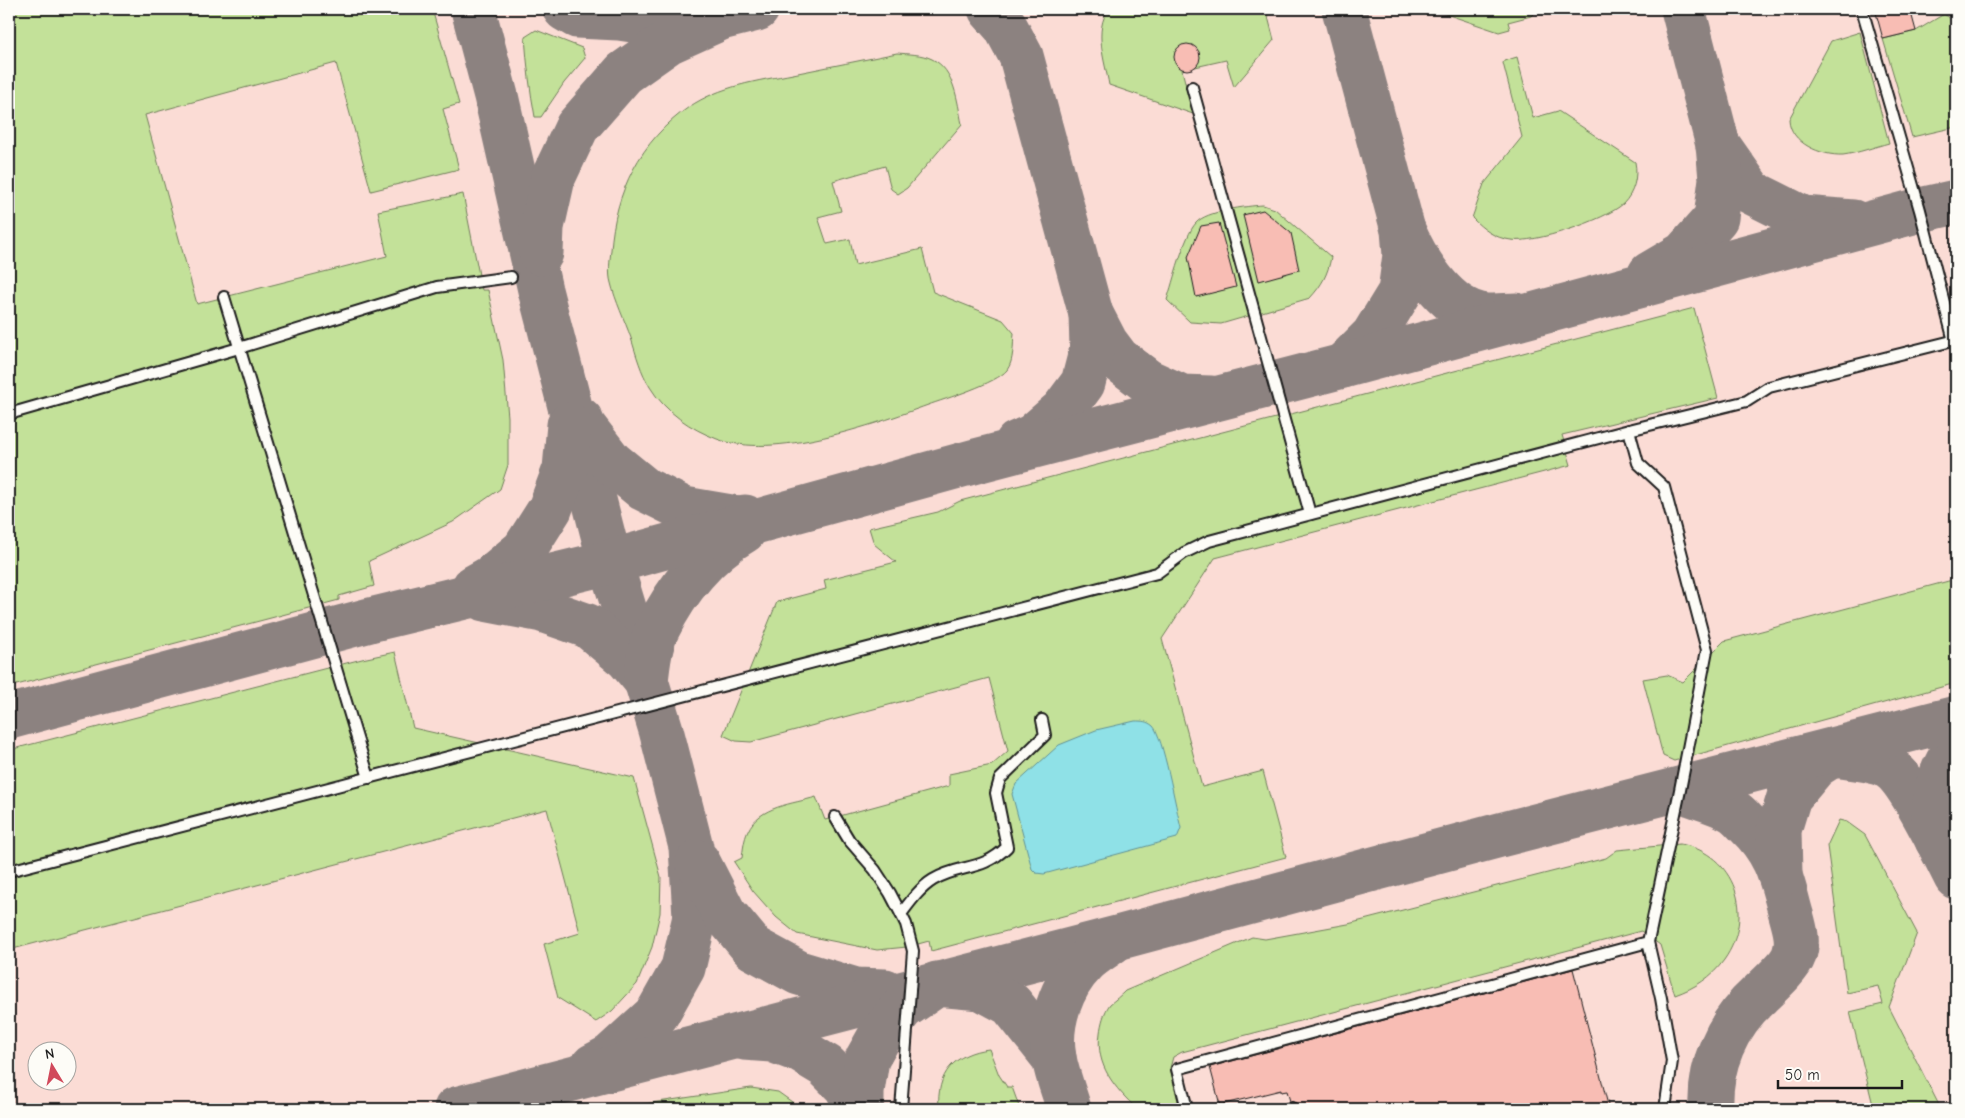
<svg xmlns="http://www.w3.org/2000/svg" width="1965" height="1118" font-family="'Comic Neue',sans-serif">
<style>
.built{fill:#fbdcd5;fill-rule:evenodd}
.green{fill:#c3e199;stroke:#707e5a}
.water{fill:#8fe1e7;stroke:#619296}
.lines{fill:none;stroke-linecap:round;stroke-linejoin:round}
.taxiway{stroke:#8c8280;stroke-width:45}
.building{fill:#f8bdb4;stroke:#1c1c1c}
.service-casing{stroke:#1c1c1c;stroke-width:14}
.service{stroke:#fdfcf7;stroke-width:10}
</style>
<rect width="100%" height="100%" fill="#fce9e3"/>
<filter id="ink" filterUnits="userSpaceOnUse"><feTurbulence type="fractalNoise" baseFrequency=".02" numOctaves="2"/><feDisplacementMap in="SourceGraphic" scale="10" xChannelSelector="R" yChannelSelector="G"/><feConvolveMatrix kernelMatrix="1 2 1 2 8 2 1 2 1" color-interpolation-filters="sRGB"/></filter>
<g filter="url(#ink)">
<path class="built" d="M9,9h1947v1100h-1947zM38,1050h30v30h-30z"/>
<g class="green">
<polygon points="9,9 432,9 459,104 443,109 459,169 371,191 336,63 145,115 197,304 387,256 378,211 463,194 482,290 488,290 503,360 508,417 508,465 500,489 453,522 369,561 374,586 339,596 339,600 9,687"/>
<path d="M1109,9h157l8,31 -40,47 -8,-27 -44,10 11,44 -84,-29c-4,-24 -16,-55 0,-76z"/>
<polygon points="1431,9 1538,9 1531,16 1508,22 1510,29 1499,32"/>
<polygon points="1944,14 1956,22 1956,127 1912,137 1883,39 1916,31"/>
<path d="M536,30l46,18 3,10 -21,25 -23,34h-6c-5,-26 -8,-53 -10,-80z"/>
<path d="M1860,32l29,111c-15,4 -31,10 -46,12 -22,1 -53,-12 -54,-36l42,-78z"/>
<path d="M897,53c11,1 25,1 35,6 23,11 25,42 30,65l-55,64 -9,6 -7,-5 -6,-23 -52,15 8,30 -23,6 9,27 23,-5 5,26 67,-16 11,43 70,28 11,13c-1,11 0,28 -7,37 -10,13 -62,29 -79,35 -55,20 -154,55 -211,34 -26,-10 -52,-27 -67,-52 -9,-14 -14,-33 -19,-49 -6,-17 -16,-38 -20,-55 -3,-10 -1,-23 0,-33 4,-58 29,-109 78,-143 31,-21 68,-26 104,-33 35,-7 70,-14 104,-21z"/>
<path d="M1517,57l16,61 25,-7 77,51c3,15 -1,31 -12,42 -18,16 -89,40 -112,36 -17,-2 -28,-11 -39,-22l12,-34 38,-47 -19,-74 1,-2z"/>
<path d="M1263,205l12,4 56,48c-3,17 -9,28 -21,41l-89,26 -31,-2 -23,-22c6,-18 17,-64 29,-77 10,-12 51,-17 67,-18z"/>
<path d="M1694,308l24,90 -156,37 9,30 -356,93 -53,81 40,148 61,-16 23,86 -355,94 -2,-10 -22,6 -30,3 -80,-16 -21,-17 -23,-26 -19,-29 8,-4c1,-8 2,-19 6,-27 11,-25 45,-27 68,-34l9,23 124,-34v-12l43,-9 16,-14 -19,-73 -238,64 -15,-1 -13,-6 54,-133 49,-13 -2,-9 72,-18 -22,-18 -5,-16 69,-16 22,-11z"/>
<polygon points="1956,579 1956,683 1674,761 1663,756 1643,679 1667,675 1683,682 1724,641"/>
<polygon points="395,652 413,728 634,778 661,877 660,913 652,947 637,984 612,1011 596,1022 558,998 544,944 580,933 547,809 9,950 9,750 362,659"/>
<polygon points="1839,820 1847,822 1865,835 1917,933 1889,1007 1941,1109 1874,1109 1850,1012 1883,1004 1878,986 1847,993 1827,846"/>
<path d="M1680,844c55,9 76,71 44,116 -12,17 -29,28 -49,35l-15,-50 -19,-14 -459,121 -9,5 -3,11 10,41h-43c-22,-21 -42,-43 -37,-76 1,-9 4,-21 10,-29 5,-4 10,-8 15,-13l127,-54 13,2 83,-15 258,-66 11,-8z"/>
<path d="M989,1049l10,26 8,12h5l8,22h-81c-3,-35 15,-56 50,-60z"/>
<polygon points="751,1088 778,1092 799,1107 800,1109 611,1109"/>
</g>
<path class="water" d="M1135,721c7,0 12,0 18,5 10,10 23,83 28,102l-4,10 -133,36 -8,-1 -4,-4 -20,-75 4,-10 43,-39 37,-15z"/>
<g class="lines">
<g class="taxiway">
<polyline points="473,9 496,96 540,290 610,562 661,730 691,847 695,917 683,968 657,1014 610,1057 593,1066"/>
<polyline points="565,9 577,16 619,18 646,22 665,22 704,20"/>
<polyline points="990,9 1005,26 1021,56 1091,314 1106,343 1118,359 1147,381 1182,397 1211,398"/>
<polyline points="1718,145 1751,192 1803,218 1853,222"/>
<path d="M1403,230c13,30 40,75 74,84 12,4 28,1 39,1"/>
<polyline points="541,253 542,227 553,178 577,127 624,73 668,42 721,18 757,9"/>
<polyline points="1650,274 1684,254 1716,218 1721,179 1718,145 1683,9"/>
<polyline points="1343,366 1373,336 1400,292 1405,255 1403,230 1344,9"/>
<polyline points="581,420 584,427 611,462 644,489 684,509 737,518 745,517"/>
<polyline points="1017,443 1033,436 1063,410 1083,383 1092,348 1091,314"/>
<polyline points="474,587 490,578 524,550 550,509 565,469 569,425"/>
<polyline points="484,599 542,610 588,626 628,659 643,677"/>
<path d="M646,681c2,-18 4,-37 12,-53 19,-39 49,-76 86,-97"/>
<polyline points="9,717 370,620 610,562 976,461 1343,366 1920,210 1956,202"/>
<path d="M1830,755c13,1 46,5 57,11 22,12 56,86 69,111"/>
<path d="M1680,790c17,7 37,11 53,21 5,3 10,9 14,13 27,26 33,48 42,83 4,16 11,32 5,48 -4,12 -26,31 -35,40 -33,30 -50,70 -48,114"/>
<path d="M1937,840c-7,-32 -1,-64 19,-91"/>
<polyline points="698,862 724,913 753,948 799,973 856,990 885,991"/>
<polyline points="1780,875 1779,830 1789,797 1815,766 1837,752"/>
<polyline points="744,1038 772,1040 801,1051 826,1066 846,1086 858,1109"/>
<polyline points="456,1109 1117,938 1500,835 1956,718"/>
<polyline points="862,1109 862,1091 867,1059 880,1036 902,1008 937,984 981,988 1011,1004 1054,1058"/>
<path d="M1069,1109c-5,-17 -12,-34 -15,-51 -6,-34 7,-72 31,-96 8,-8 19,-14 28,-21"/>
</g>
</g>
<g class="building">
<polygon points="1875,9 1910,9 1916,31 1883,39"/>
<circle cx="1187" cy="57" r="13"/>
<polygon points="1263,210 1291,233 1299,270 1259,281 1243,215"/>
<polygon points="1219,223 1236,287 1196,297 1188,257 1201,226"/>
<polygon points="1573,969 1609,1109 1298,1109 1296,1103 1290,1101 1287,1091 1281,1092 1281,1090 1220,1105 1210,1067"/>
</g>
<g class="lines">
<defs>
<g id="service">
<polyline points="1862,9 1920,210 1954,341"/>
<polyline points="1192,87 1310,514"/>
<polyline points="224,297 369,778"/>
<polyline points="9,414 239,348 437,287 511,277"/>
<polyline points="835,817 849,840 875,870 890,893 901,914"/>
<polyline points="9,871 1157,573 1184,553 1209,541 1629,430 1747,401 1769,387 1956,340"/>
<polyline points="1648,942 1661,998 1672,1061 1665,1109"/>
<path d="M901,1109l12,-158 -7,-27 -5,-10c9,-12 19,-26 32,-34 26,-16 49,-8 74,-33l-11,-54 4,-14 45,-44 -3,-15"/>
<polyline points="1187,1109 1177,1069 1648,942 1680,790 1707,650 1664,487 1638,463 1629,430"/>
<polyline points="1288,1109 1291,1108"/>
</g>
</defs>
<use href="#service" class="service-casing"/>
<use href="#service" class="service"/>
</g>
</g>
<rect width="1965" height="1118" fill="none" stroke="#fdfcf7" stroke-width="30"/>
<rect x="15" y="15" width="1935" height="1088" fill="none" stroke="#1c1c1c" stroke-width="2" filter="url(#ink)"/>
<g transform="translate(52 1066) rotate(350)"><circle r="24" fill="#fdfcf7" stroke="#a3a29f"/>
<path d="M0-4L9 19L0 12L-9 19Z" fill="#d1495b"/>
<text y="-8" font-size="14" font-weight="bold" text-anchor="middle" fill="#1c1c1c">N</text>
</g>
<path d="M1778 1080v8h124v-8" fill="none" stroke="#1c1c1c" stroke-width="2.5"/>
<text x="1785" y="1080" font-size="15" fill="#1c1c1c" stroke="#fdfcf7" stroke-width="4" paint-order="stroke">50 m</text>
</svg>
